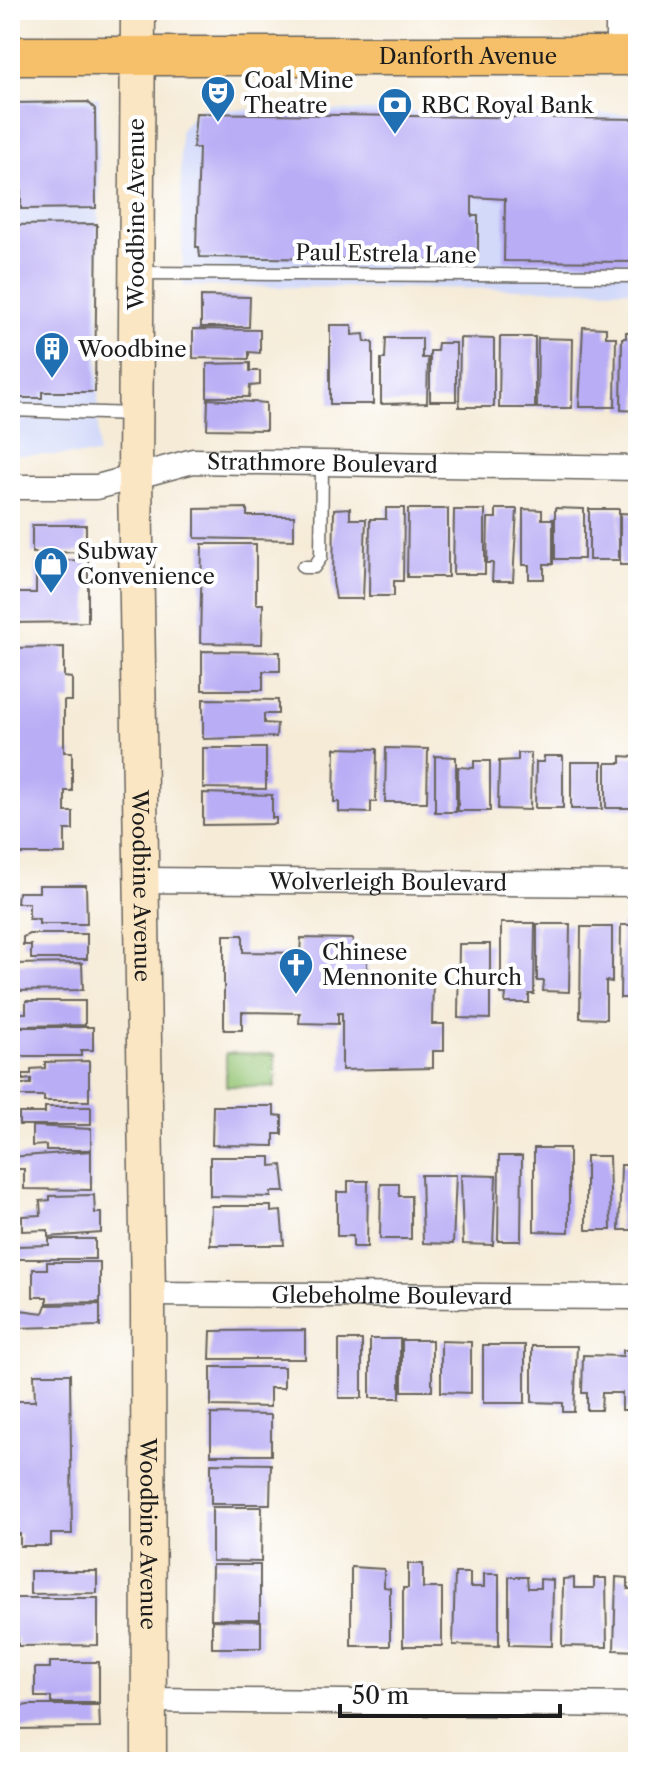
<svg xmlns="http://www.w3.org/2000/svg" width="648" height="1772" font-family="'Libre Caslon Text',serif">
<style>
.built{fill:#d2d9f9}
.green{fill:#94c473;stroke:#587048;stroke-width:2}
.building{fill:#b9adf5}
.lines{fill:none;stroke-linecap:round;stroke-linejoin:round}
.lane-casing{stroke:#68645d;stroke-width:15}
.street-casing{stroke:#68645d;stroke-width:27}
.secondary-casing{stroke:#68645d;stroke-width:37}
.primary-casing{stroke:#68645d;stroke-width:41}
.lane{stroke:#fff;stroke-width:12}
.street{stroke:#fff;stroke-width:24}
.secondary{stroke:#fbe6c4;stroke-width:34}
.primary{stroke:#f6c06b;stroke-width:38}
.labels{text-anchor:middle;dominant-baseline:central;stroke-width:8;stroke-linejoin:round;paint-order:stroke}
.street-label{font-size:22px;fill:#1c1c1c;stroke:#fff}
.poi-label{font-size:22px;fill:#1c1c1c;stroke:#fff;text-anchor:start}
</style>
<rect width="100%" height="100%" fill="#fff"/>
<filter id="ink" filterUnits="userSpaceOnUse"><feTurbulence type="fractalNoise" baseFrequency=".0125" numOctaves="2"/><feDisplacementMap in="SourceGraphic" scale="16" xChannelSelector="R" yChannelSelector="G"/><feConvolveMatrix kernelMatrix="1 2 1 2 8 2 1 2 1" color-interpolation-filters="sRGB"/></filter>
<filter id="wash" filterUnits="userSpaceOnUse"><feTurbulence type="fractalNoise" baseFrequency=".006" numOctaves="4" result="noise"/><feDisplacementMap in="SourceGraphic" scale="32" xChannelSelector="R" yChannelSelector="G"/><feGaussianBlur stdDeviation="1.8" result="paint"/><feColorMatrix in="noise" values="0 0 0 0 0 0 0 0 0 0 0 0 0 0 0 0 0 1.4 0 .05"/><feComposite in="paint" operator="in"/></filter>
<g filter="url(#wash)">
<rect width="100%" height="100%" fill="#f5ebd7"/>
<g class="built">
<polygon points="99,97 98,455 10,455 10,99"/>
<polygon points="198,109 638,114 638,290 183,286 180,131"/>
</g>
<polygon class="green" points="226,1053 275,1054 275,1087 226,1086"/>
<g id="blocks">
<g class="building">
<polygon points="88,102 95,109 96,208 21,209 21,184 10,184 10,103"/>
<polygon points="196,113 638,119 638,262 504,261 505,199 472,197 472,216 478,216 478,261 200,257 199,247 196,247 199,148 193,148"/>
<polygon points="97,224 95,392 42,392 42,398 12,398 10,225"/>
<polygon points="201,296 250,297 249,327 201,327"/>
<polygon points="330,325 352,325 352,335 364,334 365,342 373,342 373,404 330,404"/>
<polygon points="583,327 606,328 606,337 616,337 615,407 579,407"/>
<polygon points="193,329 260,330 260,353 249,352 249,359 193,358"/>
<polygon points="626,332 638,332 638,411 621,410 622,338 626,338"/>
<polygon points="500,337 535,337 535,408 499,408"/>
<polygon points="386,338 422,338 422,358 428,358 427,403 381,404 381,359 385,359"/>
<polygon points="460,338 494,339 494,407 459,407"/>
<polygon points="538,338 573,339 572,408 537,408"/>
<polygon points="438,343 456,343 456,401 430,401 430,351 437,351"/>
<polygon points="250,363 250,371 260,371 260,385 250,386 249,397 207,397 207,364"/>
<polygon points="208,399 266,403 266,430 207,429"/>
<polygon points="247,508 247,516 294,516 294,540 195,538 195,509"/>
<polygon points="350,508 350,519 366,519 363,599 336,599 333,582 334,509"/>
<polygon points="386,508 404,508 403,581 394,581 394,596 369,596 370,519 386,519"/>
<polygon points="555,508 584,509 584,559 555,559"/>
<polygon points="408,509 448,509 448,577 407,577"/>
<polygon points="496,509 517,509 513,581 492,581 493,563 487,563 488,518 496,518"/>
<polygon points="523,509 542,510 542,519 553,519 553,564 544,564 544,579 529,579 529,565 523,565"/>
<rect x="589" y="509" width="30" height="51"/>
<polygon points="454,510 485,510 485,574 453,574"/>
<polygon points="620,513 638,514 638,565 620,565"/>
<polygon points="32,525 86,525 86,552 32,553"/>
<polygon points="202,544 256,544 256,604 263,604 262,644 200,643"/>
<polygon points="88,560 88,622 10,623 10,593 36,593 36,561"/>
<polygon points="64,647 64,677 72,678 72,701 64,701 64,752 72,752 72,791 65,791 65,812 73,812 73,830 65,830 65,854 10,854 10,648"/>
<polygon points="202,651 280,652 280,671 263,671 263,690 202,690"/>
<polygon points="203,699 278,700 278,714 264,714 264,723 277,724 276,737 203,739"/>
<polygon points="203,748 266,748 266,789 203,788"/>
<polygon points="335,748 377,749 376,802 371,802 371,813 339,812 339,802 334,802"/>
<polygon points="386,748 428,749 427,802 385,802"/>
<polygon points="518,753 531,753 530,810 498,809 499,761 518,760"/>
<polygon points="435,756 456,757 456,812 435,812"/>
<polygon points="544,756 563,756 563,808 535,808 536,762 544,762"/>
<polygon points="621,756 635,757 638,762 637,808 606,808 606,763 621,763"/>
<polygon points="474,761 490,761 490,811 458,811 458,767 474,768"/>
<rect x="571" y="762" width="31" height="47"/>
<polygon points="203,793 272,795 272,818 276,818 276,824 203,825"/>
<polygon points="39,885 86,885 87,924 39,924 39,919 29,919 29,903 17,903 18,892 39,892"/>
<polygon points="501,923 535,923 534,994 529,994 529,1003 505,1003 506,994 501,994"/>
<polygon points="537,924 570,924 569,992 543,991 544,981 537,981"/>
<polygon points="621,925 638,925 638,998 620,998"/>
<polygon points="581,927 612,927 612,982 606,981 606,1019 580,1018"/>
<polygon points="29,934 87,934 87,959 31,959 31,945 23,945 23,937"/>
<polygon points="224,935 243,935 243,952 300,953 301,938 353,939 352,952 367,952 367,979 433,980 432,1024 444,1024 444,1051 433,1051 433,1068 342,1070 342,1013 338,1013 338,1024 299,1023 300,1013 242,1012 242,1030 224,1030"/>
<polygon points="459,944 490,944 490,1019 458,1018"/>
<polygon points="82,963 83,990 10,991 10,964"/>
<polygon points="26,1001 85,1001 85,1025 17,1026 16,1013 26,1013"/>
<polygon points="10,1027 93,1027 93,1050 81,1050 81,1056 10,1056"/>
<polygon points="89,1061 89,1101 44,1101 44,1096 20,1096 20,1084 31,1084 31,1079 23,1080 23,1074 31,1074 31,1069 45,1068 45,1062"/>
<polygon points="213,1106 274,1106 274,1115 282,1116 282,1134 274,1134 274,1146 212,1145"/>
<polygon points="45,1107 91,1107 91,1125 19,1125 19,1113 45,1113"/>
<polygon points="32,1126 91,1129 91,1150 46,1150 46,1145 32,1146"/>
<polygon points="534,1148 569,1148 569,1232 534,1231"/>
<polygon points="91,1151 91,1190 24,1189 24,1169 10,1169 10,1157"/>
<polygon points="499,1156 522,1156 521,1241 498,1241"/>
<polygon points="586,1156 609,1156 611,1230 586,1230"/>
<polygon points="210,1157 271,1157 271,1166 282,1165 285,1192 271,1192 271,1197 210,1196"/>
<polygon points="621,1165 632,1165 632,1175 638,1174 638,1230 619,1230"/>
<polygon points="421,1175 456,1175 453,1244 423,1243"/>
<polygon points="461,1175 496,1176 493,1245 463,1244"/>
<polygon points="348,1181 368,1181 367,1247 353,1247 353,1236 337,1236 337,1192 348,1192"/>
<polygon points="381,1184 399,1184 399,1196 411,1196 411,1239 380,1239"/>
<polygon points="94,1195 95,1213 101,1213 101,1233 48,1237 48,1230 22,1231 22,1216 41,1215 40,1201 50,1200 50,1196"/>
<polygon points="211,1206 271,1206 271,1212 281,1211 284,1245 210,1245"/>
<polygon points="49,1239 95,1239 95,1259 17,1259 17,1246 49,1245"/>
<polygon points="47,1262 100,1262 100,1302 47,1303 47,1297 33,1297 33,1269 47,1269"/>
<polygon points="100,1304 100,1326 12,1328 12,1309 43,1313 46,1305"/>
<polygon points="305,1330 305,1359 210,1359 211,1331"/>
<rect x="370" y="1339" width="30" height="59"/>
<rect x="339" y="1340" width="23" height="58"/>
<rect x="402" y="1340" width="30" height="51"/>
<polygon points="441,1341 471,1342 471,1393 441,1392"/>
<rect x="483" y="1345" width="42" height="58"/>
<polygon points="532,1346 577,1346 574,1412 563,1412 563,1403 532,1402"/>
<polygon points="623,1350 638,1350 638,1410 622,1410 622,1393 602,1393 601,1410 587,1410 587,1393 582,1393 583,1355 623,1356"/>
<polygon points="211,1367 284,1367 284,1388 270,1388 270,1407 211,1406"/>
<polygon points="34,1374 70,1374 72,1534 51,1534 51,1546 20,1546 20,1534 10,1534 10,1401 35,1401"/>
<polygon points="211,1414 271,1415 271,1455 211,1455"/>
<polygon points="211,1463 271,1464 270,1504 211,1504"/>
<polygon points="212,1507 262,1507 261,1562 212,1561"/>
<polygon points="408,1564 423,1564 423,1588 442,1588 442,1646 403,1646 403,1588 408,1588"/>
<polygon points="212,1565 260,1565 260,1619 211,1619"/>
<polygon points="351,1567 384,1569 384,1587 390,1588 390,1646 351,1646"/>
<polygon points="30,1571 97,1571 97,1593 30,1594"/>
<polygon points="455,1573 470,1573 470,1587 484,1587 484,1574 499,1574 499,1646 453,1645"/>
<polygon points="509,1577 527,1577 528,1588 540,1588 540,1579 553,1580 552,1646 509,1645"/>
<polygon points="616,1577 628,1578 628,1589 638,1589 638,1651 614,1650"/>
<polygon points="574,1578 574,1588 594,1588 594,1578 606,1578 607,1647 562,1646 563,1579"/>
<polygon points="10,1598 98,1598 98,1645 18,1646 18,1638 10,1638"/>
<polygon points="212,1620 261,1621 261,1648 212,1648"/>
<polygon points="50,1662 99,1662 99,1703 51,1703 51,1697 35,1697 35,1668 50,1668"/>
<polygon points="28,1705 99,1705 100,1728 11,1729 11,1708"/>
</g>
</g>
</g>
<g filter="url(#ink)">
<use href="#blocks" fill-opacity="0" stroke="#68645d" stroke-width="2"/>
<g class="lines">
<defs>
<g id="lane">
<polyline points="137,273 638,276"/>
<polyline points="10,410 133,414"/>
<polyline points="303,567 314,567 321,557 322,465"/>
</g>
<g id="street">
<polyline points="618,10 618,55"/>
<path id="s1" d="M10,487h87l96,-26 445,7"/>
<path id="s2" d="M140,880l498,4"/>
<path id="s3" d="M148,1294l490,3"/>
<polyline points="148,1700 638,1705"/>
</g>
<g id="secondary">
<path id="s4" d="M138,10l-3,468 13,816 1,468"/>
</g>
<g id="primary">
<path id="s5" d="M10,56h628"/>
</g>
</defs>
<use href="#lane" class="lane-casing"/>
<use href="#street" class="street-casing"/>
<use href="#secondary" class="secondary-casing"/>
<use href="#primary" class="primary-casing"/>
<use href="#lane" class="lane"/>
<use href="#street" class="street"/>
<use href="#secondary" class="secondary"/>
<use href="#primary" class="primary"/>
</g>
</g>
<defs>
<symbol id="theatre-pin" viewBox="-11 -11 22 30"><path d="M0 17L-7.5 6A9.5 9.5 0 1 1 7.5 6Z" fill="#1f6fb2" stroke="#fff"/><path d="M-5-5.5Q0-4 5-5.5V0Q5 5 0 6Q-5 5-5 0ZM-3.3-2.5H-1v1.5H-3.3ZM1-2.5H3.3v1.5H1ZM-2.8 1Q0 5.5 2.8 1Z" fill="#fff"/></symbol>
<symbol id="bank-pin" viewBox="-11 -11 22 30"><path d="M0 17L-7.5 6A9.5 9.5 0 1 1 7.5 6Z" fill="#1f6fb2" stroke="#fff"/><path d="M-6-4H6V4H-6ZM0-2.3a2.3 2.3 0 1 0 0 4.6a2.3 2.3 0 1 0 0-4.6Z" fill="#fff"/></symbol>
<symbol id="building-pin" viewBox="-11 -11 22 30"><path d="M0 17L-7.5 6A9.5 9.5 0 1 1 7.5 6Z" fill="#1f6fb2" stroke="#fff"/><path d="M-4-6H4V6H1V3H-1V6H-4ZM-2.5-4.3h1.7v1.8h-1.7ZM.8-4.3h1.7v1.8H.8ZM-2.5-1h1.7V.8h-1.7ZM.8-1h1.7V.8H.8Z" fill="#fff"/></symbol>
<symbol id="shop-pin" viewBox="-11 -11 22 30"><path d="M0 17L-7.5 6A9.5 9.5 0 1 1 7.5 6Z" fill="#1f6fb2" stroke="#fff"/><path d="M-5-2.5h2.3a2.7 3.5 0 0 1 5.4 0H5L5.5 6h-11ZM-1.5-2.5h3a1.5 2.3 0 0 0-3 0Z" fill="#fff"/></symbol>
<symbol id="church-pin" viewBox="-11 -11 22 30"><path d="M0 17L-7.5 6A9.5 9.5 0 1 1 7.5 6Z" fill="#1f6fb2" stroke="#fff"/><path d="M-1.2-6h2.4v3.5h3.3v2.4h-3.3V6h-2.4V-.1h-3.3v-2.4h3.3Z" fill="#fff"/></symbol>
</defs>
<g fill-rule="evenodd">
<use href="#theatre-pin" x="198" y="73" width="40" height="54"/>
<use href="#bank-pin" x="375" y="85" width="40" height="54"/>
<use href="#building-pin" x="32" y="329" width="40" height="54"/>
<use href="#shop-pin" x="31" y="544" width="40" height="54"/>
<use href="#church-pin" x="276" y="945" width="40" height="54"/>
</g>
<g class="labels">
<g class="street-label">
<text stroke="none"><textPath href="#s5" startOffset="458">Danforth Avenue</textPath></text>
<text transform="translate(136 214) rotate(-90)">Woodbine Avenue</text>
<text transform="translate(386 254) rotate(1)">Paul Estrela Lane</text>
<text stroke="none"><textPath href="#s1" startOffset="316">Strathmore Boulevard</textPath></text>
<text stroke="none"><textPath href="#s2" startOffset="248">Wolverleigh Boulevard</textPath></text>
<text stroke="none"><textPath href="#s4" startOffset="876">Woodbine Avenue</textPath></text>
<text stroke="none"><textPath href="#s3" startOffset="244">Glebeholme Boulevard</textPath></text>
<text stroke="none"><textPath href="#s4" startOffset="1524">Woodbine Avenue</textPath></text>
</g>
<g class="poi-label">
<text x="244" y="80">Coal Mine<tspan x="244" dy="25">Theatre</tspan></text>
<text x="421" y="105">RBC Royal Bank</text>
<text x="78" y="349">Woodbine</text>
<text x="77" y="551">Subway<tspan x="77" dy="25">Convenience</tspan></text>
<text x="322" y="952">Chinese<tspan x="322" dy="25">Mennonite Church</tspan></text>
</g>
</g>
<rect width="648" height="1772" fill="none" stroke="#fff" stroke-width="40"/>
<path d="M340 1704v12h220v-12" fill="none" stroke="#1c1c1c" stroke-width="4"/>
<text x="352" y="1704" font-size="24" fill="#1c1c1c" stroke="#ffffff" stroke-width="6" paint-order="stroke">50 m</text>
</svg>
